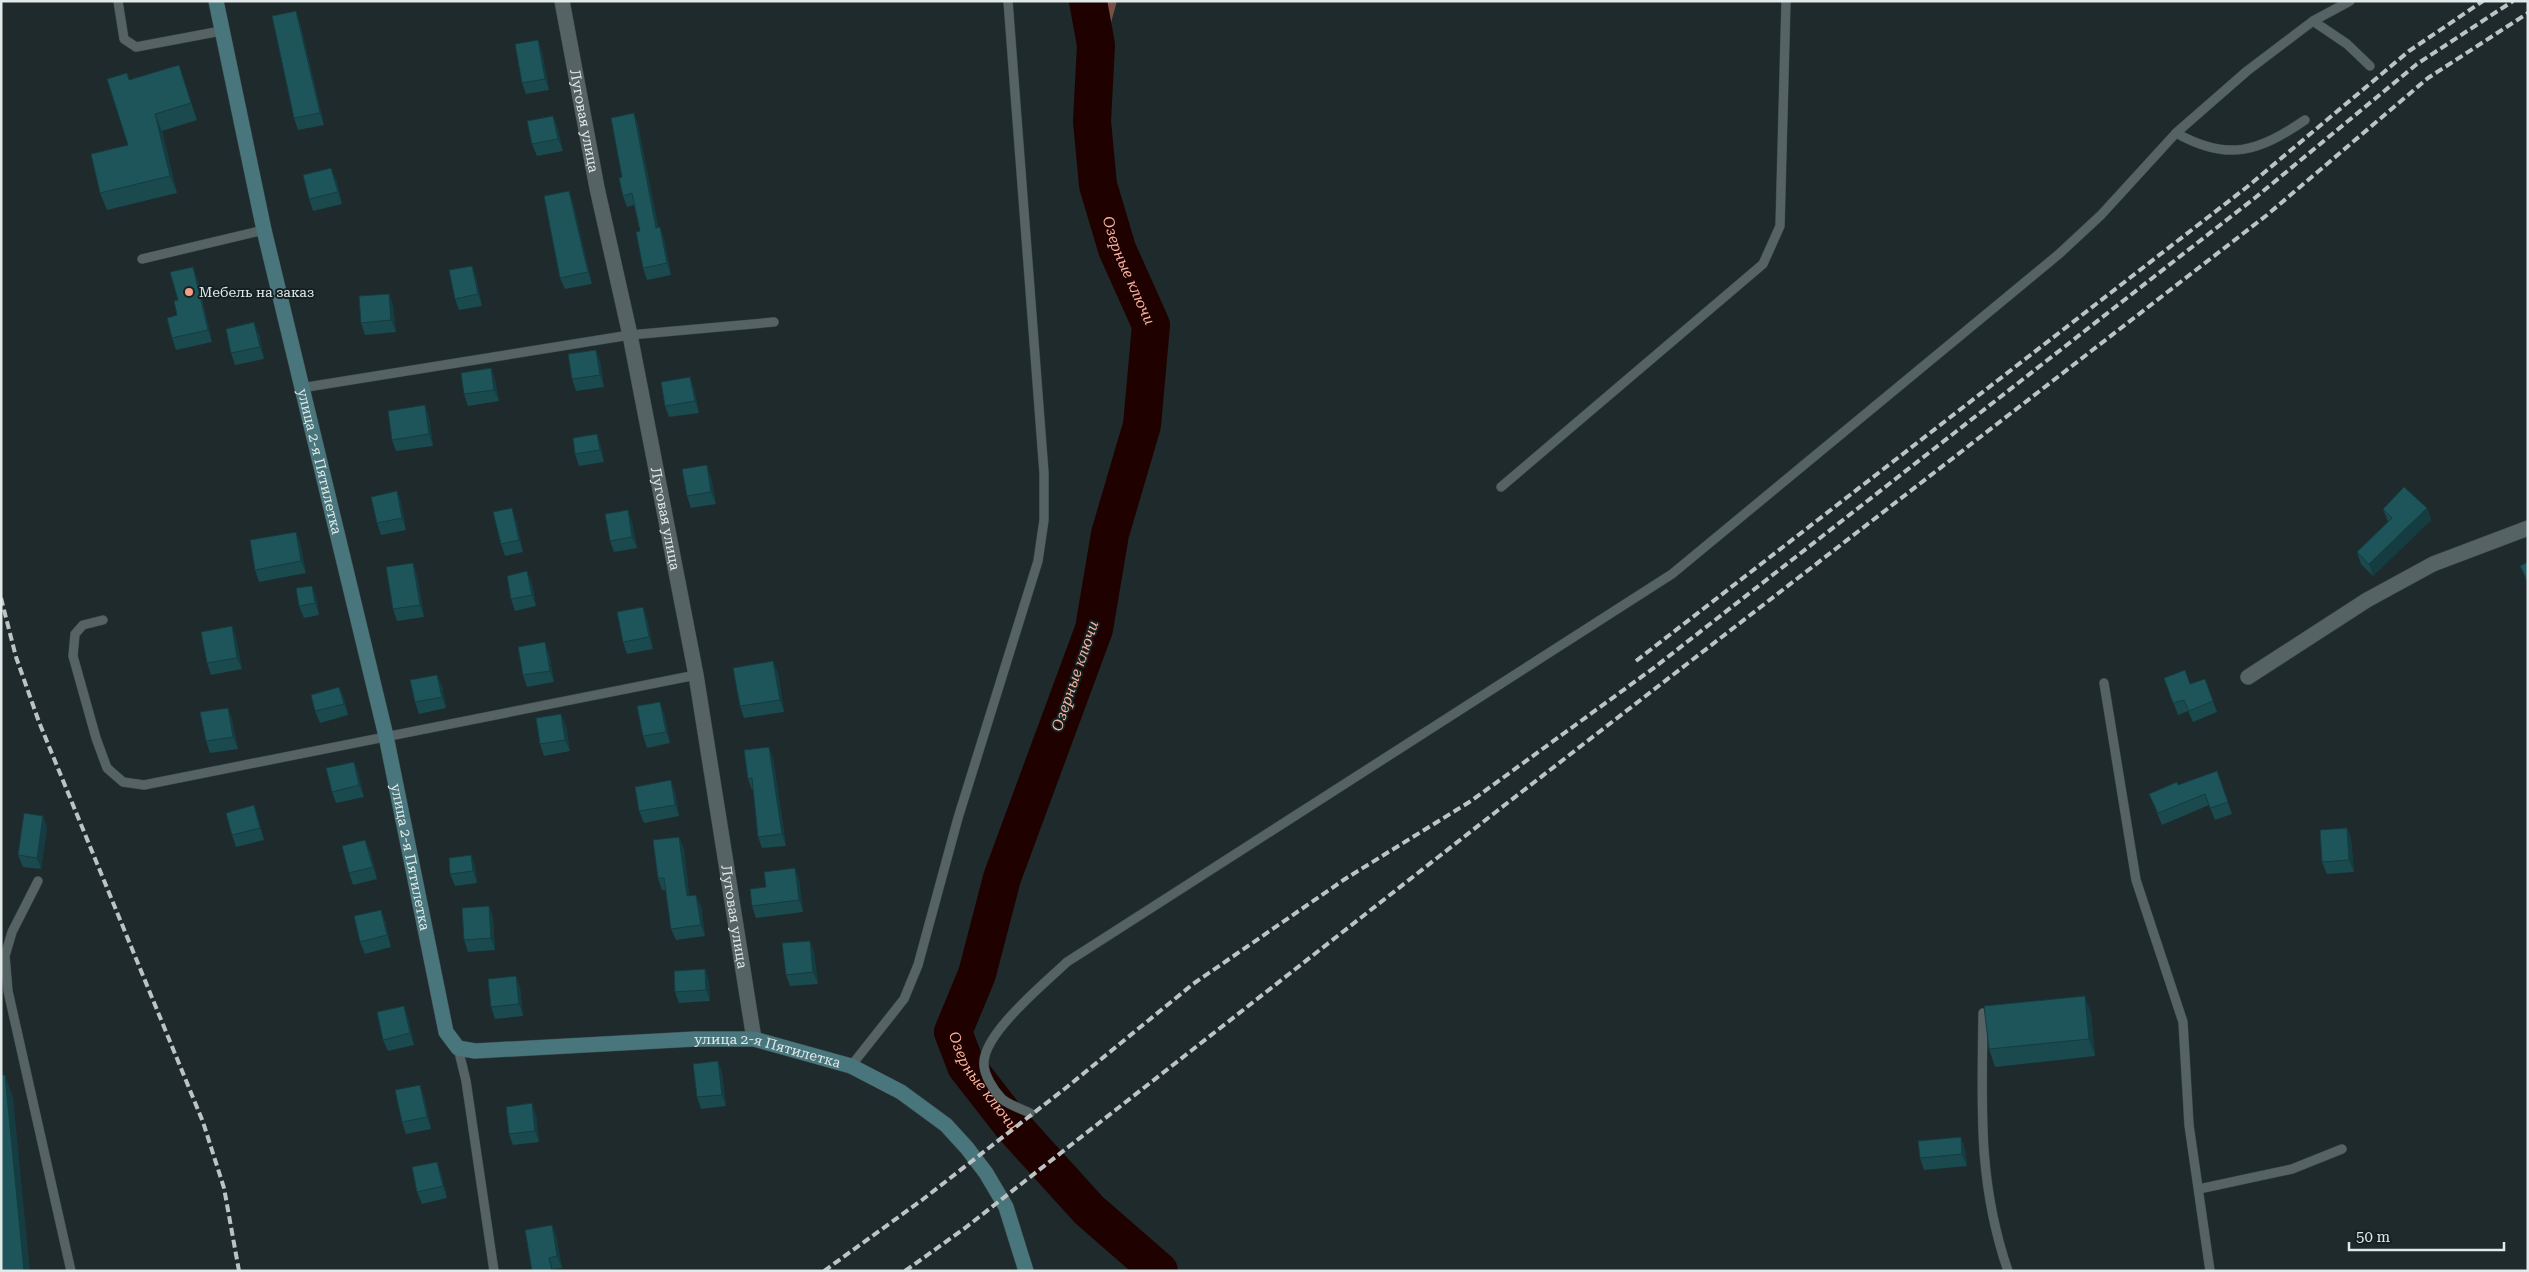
<svg xmlns="http://www.w3.org/2000/svg" width="2529" height="1272" font-family="'Roboto Serif',serif">
<style>
.forest{fill:#785044}
.lines{fill:none;stroke-linecap:round;stroke-linejoin:round}
.river{stroke:#1f0200;stroke-width:38}
.lane-casing{stroke:#3b4647;stroke-width:10}
.street-casing{stroke:#3b4647;stroke-width:16}
.secondary-casing{stroke:#3b4647;stroke-width:16}
.lane{stroke:#556365;stroke-width:9}
.street{stroke:#556365;stroke-width:15}
.secondary{stroke:#48767c;stroke-width:15}
.rail{stroke:#bbc3c4;stroke-width:4;stroke-dasharray:8 4;stroke-linecap:butt}
.wall{fill:#1a494e}
.shaded-wall{fill:#153c40}
.building{fill:#1e555b;stroke:#153c40}
.poi-dot{fill:#f39f85;stroke:#152122;stroke-width:2}
.labels{text-anchor:middle;dominant-baseline:central;stroke-width:4;stroke-linejoin:round;paint-order:stroke}
.street-label{font-size:14px;fill:#e1e9e9;stroke:#152122}
.poi-label{font-size:14px;fill:#e1e9e9;stroke:#152122;text-anchor:start}
.water-label{font-size:15px;font-style:italic;fill:#fab39e;stroke:#152122}
</style>
<rect width="100%" height="100%" fill="#1e2a2c"/>
<polygon class="forest" points="1075,1 1117,1 1107,37 1091,41 1080,30"/>
<g class="lines">
<path class="river" id="s1" d="M1088,1l8,44 -4,76 6,64 19,64 34,76 -9,100 -32,109 -16,95 -92,249 -25,96 -24,58 13,34 46,59 77,85 70,61"/>
<defs>
<g id="lane">
<polyline points="118,1 124,39 136,47 221,31"/>
<polyline points="2313,21 2347,44 2370,66"/>
<path d="M2176,133c52,29 82,19 129,-13"/>
<polyline points="142,259 264,230"/>
<polyline points="301,388 630,335 774,322"/>
<polyline points="1501,487 1763,264 1780,226 1786,1"/>
<polyline points="103,620 83,625 75,634 73,656 96,738 107,768 123,782 144,785 696,675"/>
<polyline points="2104,683 2136,880 2183,1022 2189,1125 2210,1271"/>
<polyline points="38,881 12,932 5,956 8,991 71,1271"/>
<path d="M1983,1013c-1,92 -6,168 25,258"/>
<polyline points="458,1048 466,1081 494,1271"/>
<polyline points="851,1066 904,999 918,965 958,818 1038,561 1044,520 1044,473 1008,1"/>
<path d="M1030,1113c-8,-4 -21,-8 -28,-14 -8,-8 -19,-25 -18,-37 1,-30 61,-79 83,-100l605,-388 387,-320 42,-39 75,-82 71,-62 66,-50 37,-20"/>
<polyline points="2199,1189 2292,1169 2342,1149"/>
</g>
<g id="street">
<path id="s2" d="M562,1l35,187 33,147 66,340 58,364"/>
<polyline points="2248,677 2367,600 2433,564 2528,528"/>
</g>
<g id="secondary">
<path id="s3" d="M216,1l48,229 122,506 60,296 12,16 17,3 220,-12h59l97,27 50,26 45,33 21,23 19,25 20,34 20,64"/>
</g>
</defs>
<use href="#lane" class="lane-casing"/>
<use href="#street" class="street-casing"/>
<use href="#secondary" class="secondary-casing"/>
<use href="#lane" class="lane"/>
<use href="#street" class="street"/>
<use href="#secondary" class="secondary"/>
<g class="rail">
<polyline points="1,598 16,657 39,722 203,1122 224,1188 239,1271"/>
<polyline points="1636,661 2247,187 2409,51 2483,1"/>
<polyline points="824,1271 922,1200 1067,1087 1193,984 1345,879 1471,801 1655,667 2256,197 2417,64 2513,1"/>
<polyline points="905,1271 965,1228 1497,811 2267,215 2428,78 2528,13"/>
</g>
</g>
<g class="wall">
<polygon points="300,23 324,125 298,130 294,118"/>
<polygon points="538,40 542,52 549,90 526,94 522,83"/>
<polygon points="179,65 197,120 162,131 177,193 107,210 100,193 128,145 127,73 130,80"/>
<polygon points="634,113 638,125 658,227 660,227 664,239 671,275 647,280 643,268 640,231 634,205 627,207 623,196 622,177"/>
<polygon points="553,116 557,127 563,151 537,156 532,144"/>
<polygon points="336,179 342,204 313,211 309,199"/>
<polygon points="569,191 573,203 592,284 565,289 560,278"/>
<polygon points="472,266 476,278 482,306 459,310 455,299"/>
<polygon points="197,278 212,342 176,350 172,338 177,315 178,300"/>
<polygon points="389,294 393,306 396,332 365,335 361,323"/>
<polygon points="259,334 264,359 235,365 231,353"/>
<polygon points="600,361 604,387 576,391 572,379"/>
<polygon points="491,368 495,380 499,401 468,406 464,394"/>
<polygon points="694,389 699,413 669,417 665,406"/>
<polygon points="429,417 433,446 396,451 392,440"/>
<polygon points="601,446 604,462 579,466 575,454"/>
<polygon points="711,477 716,504 691,508 687,496"/>
<polygon points="397,491 401,503 406,530 381,535 377,523"/>
<polygon points="2427,508 2431,520 2373,576 2361,564 2357,552 2388,522 2383,509"/>
<polygon points="516,520 523,552 505,556 501,544"/>
<polygon points="632,522 637,548 614,552 610,541"/>
<polygon points="296,532 300,543 306,573 259,582 255,570"/>
<polygon points="2528,562 2528,584 2520,566"/>
<polygon points="417,575 424,617 397,621 393,609"/>
<polygon points="532,583 536,606 515,611 511,599"/>
<polygon points="312,586 316,597 319,615 304,618 299,606"/>
<polygon points="647,619 653,649 627,654 623,642"/>
<polygon points="236,638 242,669 211,675 207,663"/>
<polygon points="549,654 554,682 527,687 523,675"/>
<polygon points="773,661 778,673 784,712 744,718 740,706"/>
<polygon points="2164,678 2190,684 2205,679 2217,712 2193,722 2188,711 2178,715"/>
<polygon points="442,686 446,708 419,714 415,702"/>
<polygon points="339,687 344,699 348,715 320,723 315,711"/>
<polygon points="228,708 232,720 238,749 210,753 206,741"/>
<polygon points="664,713 670,743 647,748 643,736"/>
<polygon points="566,726 570,751 544,756 540,744"/>
<polygon points="773,758 786,846 762,848 758,837 753,790 752,790 748,779"/>
<polygon points="354,762 358,773 364,797 336,803 332,792"/>
<polygon points="2217,771 2232,814 2215,820 2209,805 2162,825 2149,794 2178,785"/>
<polygon points="675,792 679,816 644,823 639,811"/>
<polygon points="254,805 258,817 264,840 236,847 232,835"/>
<polygon points="43,816 47,828 41,869 23,867 18,855"/>
<polygon points="2347,828 2351,839 2354,872 2327,874 2322,862"/>
<polygon points="679,837 684,849 689,896 701,906 705,936 676,940 671,929 666,890 662,890 658,878"/>
<polygon points="370,851 377,879 353,885 349,873"/>
<polygon points="471,855 475,867 477,883 455,886 450,874"/>
<polygon points="799,880 803,912 756,918 752,906 766,887"/>
<polygon points="489,906 493,918 495,950 468,952 464,940"/>
<polygon points="381,910 385,921 391,947 365,954 360,942"/>
<polygon points="810,941 814,952 818,984 790,986 786,975"/>
<polygon points="516,976 520,988 523,1016 495,1019 491,1007"/>
<polygon points="709,981 710,1001 679,1003 675,992"/>
<polygon points="2091,1013 2095,1056 1995,1067 1989,1049"/>
<polygon points="408,1018 414,1045 388,1051 383,1040"/>
<polygon points="718,1061 722,1073 726,1106 701,1109 697,1097"/>
<polygon points="424,1097 431,1129 406,1134 402,1122"/>
<polygon points="536,1115 539,1142 513,1145 509,1134"/>
<polygon points="1965,1149 1967,1166 1924,1170 1920,1158"/>
<polygon points="437,1162 441,1174 447,1198 422,1204 417,1192"/>
<polygon points="552,1225 556,1236 562,1268 532,1271"/>
</g>
<g class="shaded-wall">
<polygon points="296,11 300,23 324,125 320,113"/>
<polygon points="538,40 542,52 549,90 545,79"/>
<polygon points="179,65 185,82 197,120 191,103"/>
<polygon points="634,113 638,125 661,239 656,228"/>
<polygon points="155,114 162,131 177,193 170,176"/>
<polygon points="553,116 557,127 563,151 558,139"/>
<polygon points="331,168 336,179 342,204 338,192"/>
<polygon points="569,191 573,203 592,284 588,272"/>
<polygon points="660,227 664,239 671,275 667,263"/>
<polygon points="472,266 476,278 482,306 478,294"/>
<polygon points="193,267 197,278 212,342 208,330"/>
<polygon points="389,294 393,306 396,332 391,320"/>
<polygon points="254,322 259,334 264,359 260,347"/>
<polygon points="596,350 600,361 604,387 600,375"/>
<polygon points="491,368 495,380 499,401 494,390"/>
<polygon points="690,377 694,389 699,413 695,401"/>
<polygon points="425,405 429,417 433,446 429,434"/>
<polygon points="597,434 601,446 604,462 600,450"/>
<polygon points="707,465 711,477 716,504 711,492"/>
<polygon points="397,491 401,503 406,530 402,518"/>
<polygon points="512,508 516,520 523,552 519,540"/>
<polygon points="2427,508 2431,520 2373,576 2369,564"/>
<polygon points="628,510 632,522 637,548 632,537"/>
<polygon points="296,532 300,543 306,573 301,561"/>
<polygon points="413,563 417,575 424,617 420,605"/>
<polygon points="527,571 532,583 536,606 532,595"/>
<polygon points="312,586 316,597 319,615 315,603"/>
<polygon points="643,607 647,619 653,649 649,637"/>
<polygon points="232,626 236,638 242,669 237,658"/>
<polygon points="545,642 549,654 554,682 550,671"/>
<polygon points="773,661 778,673 784,712 780,700"/>
<polygon points="437,675 442,686 446,708 442,697"/>
<polygon points="339,687 344,699 348,715 344,704"/>
<polygon points="660,702 664,713 670,743 666,732"/>
<polygon points="228,708 232,720 238,749 233,737"/>
<polygon points="561,714 566,726 570,751 565,740"/>
<polygon points="769,747 773,758 786,846 782,834"/>
<polygon points="354,762 358,773 364,797 359,785"/>
<polygon points="671,780 675,792 679,816 675,805"/>
<polygon points="254,805 258,817 264,840 260,828"/>
<polygon points="43,816 47,828 41,869 37,858"/>
<polygon points="2347,828 2351,839 2354,872 2349,860"/>
<polygon points="679,837 684,849 691,908 687,896"/>
<polygon points="365,840 370,851 377,879 373,867"/>
<polygon points="471,855 475,867 477,883 473,871"/>
<polygon points="795,868 799,880 803,912 799,900"/>
<polygon points="696,895 701,906 705,936 701,925"/>
<polygon points="489,906 493,918 495,950 491,938"/>
<polygon points="381,910 385,921 391,947 387,935"/>
<polygon points="810,941 814,952 818,984 813,972"/>
<polygon points="705,969 709,981 710,1001 706,990"/>
<polygon points="516,976 520,988 523,1016 519,1004"/>
<polygon points="2085,996 2091,1013 2095,1056 2089,1039"/>
<polygon points="404,1006 408,1018 414,1045 410,1033"/>
<polygon points="718,1061 722,1073 726,1106 722,1095"/>
<polygon points="5,1075 13,1097 30,1271 24,1271"/>
<polygon points="420,1085 424,1097 431,1129 427,1117"/>
<polygon points="532,1103 536,1115 539,1142 535,1131"/>
<polygon points="1961,1137 1965,1149 1967,1166 1962,1154"/>
<polygon points="437,1162 441,1174 447,1198 443,1186"/>
<polygon points="552,1225 556,1236 562,1268 557,1256"/>
<polygon points="549,1258 553,1269 554,1271 552,1271"/>
</g>
<g class="building">
<polygon points="296,11 320,113 294,118 272,16"/>
<polygon points="538,40 545,79 522,83 515,44"/>
<polygon points="179,65 191,103 155,114 170,176 100,193 91,154 128,145 107,79 127,73 129,80"/>
<polygon points="634,113 656,228 660,227 667,263 643,268 636,232 640,231 632,193 623,196 619,178 622,177 611,118"/>
<polygon points="553,116 558,139 532,144 527,121"/>
<polygon points="331,168 338,192 309,199 303,175"/>
<polygon points="569,191 588,272 560,278 544,196"/>
<polygon points="472,266 478,294 455,299 449,270"/>
<polygon points="193,267 208,330 172,338 167,318 177,315 174,301 178,300 170,272"/>
<polygon points="389,294 391,320 361,323 359,296"/>
<polygon points="254,322 260,347 231,353 226,329"/>
<polygon points="596,350 600,375 572,379 568,354"/>
<polygon points="491,368 494,390 464,394 461,373"/>
<polygon points="690,377 695,401 665,406 661,382"/>
<polygon points="425,405 429,434 392,440 388,411"/>
<polygon points="597,434 600,450 575,454 573,438"/>
<polygon points="707,465 711,492 687,496 682,469"/>
<polygon points="2404,487 2427,508 2369,564 2357,552 2392,518 2383,509"/>
<polygon points="397,491 402,518 377,523 371,497"/>
<polygon points="512,508 519,540 501,544 493,512"/>
<polygon points="628,510 632,537 610,541 605,514"/>
<polygon points="296,532 301,561 255,570 250,540"/>
<polygon points="2528,562 2528,581 2520,566"/>
<polygon points="413,563 420,605 393,609 386,567"/>
<polygon points="527,571 532,595 511,599 507,576"/>
<polygon points="312,586 315,603 299,606 296,588"/>
<polygon points="643,607 649,637 623,642 617,612"/>
<polygon points="232,626 237,658 207,663 201,632"/>
<polygon points="545,642 550,671 523,675 518,647"/>
<polygon points="773,661 780,700 740,706 733,668"/>
<polygon points="2185,670 2190,684 2205,679 2213,701 2189,711 2184,700 2173,703 2164,678"/>
<polygon points="437,675 442,697 415,702 410,680"/>
<polygon points="339,687 344,704 315,711 311,695"/>
<polygon points="660,702 666,732 643,736 637,706"/>
<polygon points="228,708 233,737 206,741 200,712"/>
<polygon points="561,714 565,740 540,744 536,718"/>
<polygon points="769,747 782,834 758,837 752,778 748,779 744,750"/>
<polygon points="354,762 359,785 332,792 326,768"/>
<polygon points="2217,771 2228,802 2210,808 2205,794 2158,813 2149,794 2177,782 2178,785"/>
<polygon points="671,780 675,805 639,811 635,787"/>
<polygon points="254,805 260,828 232,835 226,813"/>
<polygon points="24,813 43,816 37,858 18,855"/>
<polygon points="2347,828 2349,860 2322,862 2320,830"/>
<polygon points="679,837 687,896 696,895 701,925 671,929 664,878 658,878 653,840"/>
<polygon points="365,840 373,867 349,873 342,846"/>
<polygon points="471,855 473,871 450,874 449,858"/>
<polygon points="795,868 799,900 752,906 750,889 766,887 764,872"/>
<polygon points="489,906 491,938 464,940 462,908"/>
<polygon points="381,910 387,935 360,942 354,916"/>
<polygon points="810,941 813,972 786,975 782,943"/>
<polygon points="705,969 706,990 675,992 674,971"/>
<polygon points="516,976 519,1004 491,1007 488,979"/>
<polygon points="2085,996 2089,1039 1989,1049 1984,1006"/>
<polygon points="404,1006 410,1033 383,1040 377,1012"/>
<polygon points="718,1061 722,1095 697,1097 693,1064"/>
<polygon points="1,1075 5,1075 24,1271 1,1271"/>
<polygon points="420,1085 427,1117 402,1122 395,1090"/>
<polygon points="532,1103 535,1131 509,1134 506,1107"/>
<polygon points="1961,1137 1962,1154 1920,1158 1918,1141"/>
<polygon points="437,1162 443,1186 417,1192 412,1167"/>
<polygon points="552,1225 557,1256 549,1258 552,1271 532,1271 525,1230"/>
</g>
<circle class="poi-dot" cx="189" cy="292" r="5"/>
<g class="labels">
<g class="street-label">
<text stroke="none"><textPath href="#s2" startOffset="122">Луговая улица</textPath></text>
<text stroke="none"><textPath href="#s3" startOffset="472">улица 2-я Пятилетка</textPath></text>
<text stroke="none"><textPath href="#s2" startOffset="528">Луговая улица</textPath></text>
<text stroke="none"><textPath href="#s3" startOffset="878">улица 2-я Пятилетка</textPath></text>
<text stroke="none"><textPath href="#s2" startOffset="932">Луговая улица</textPath></text>
<text stroke="none"><textPath href="#s3" startOffset="1388">улица 2-я Пятилетка</textPath></text>
</g>
<g class="poi-label">
<text x="199" y="292">Мебель на заказ</text>
</g>
<g class="water-label">
<text stroke="none"><textPath href="#s1" startOffset="276">Озерные ключи</textPath></text>
<text transform="translate(1075 676) rotate(-71)">Озерные ключи</text>
<text stroke="none"><textPath href="#s1" startOffset="1131">Озерные ключи</textPath></text>
</g>
</g>
<rect width="2529" height="1272" fill="none" stroke="#e1e9e9" stroke-width="5"/>
<path d="M2349 1242v8h155v-8" fill="none" stroke="#e1e9e9" stroke-width="2.5"/>
<text x="2356" y="1242" font-size="15" fill="#e1e9e9" stroke="#152122" stroke-width="4" paint-order="stroke">50 m</text>
</svg>
